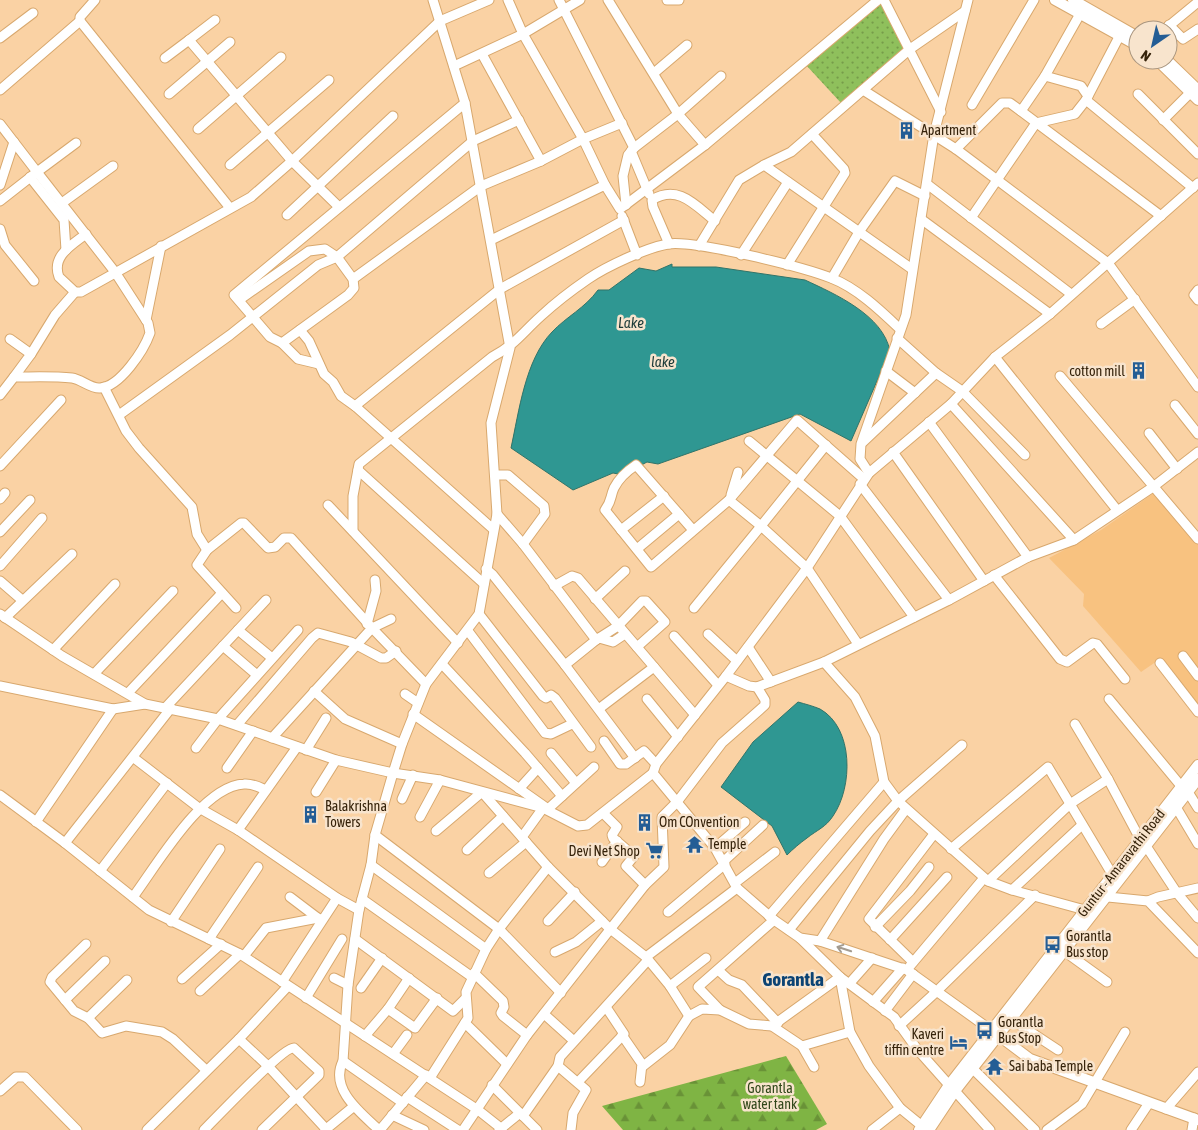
<svg xmlns="http://www.w3.org/2000/svg" width="1198" height="1130" font-family="'Asap Condensed',sans-serif">
<style>
.built{fill:#f8c280}
.grass{fill:url(#grass-dots)}
.forest{fill:url(#forest-firs)}
.water{fill:#2f9792;stroke:#317469}
.lines{fill:none;stroke-linecap:round;stroke-linejoin:round}
.minor-casing{stroke:#d8a86e;stroke-width:11}
.major-casing{stroke:#d8a86e;stroke-width:12}
.minor{stroke:#fff;stroke-width:9}
.major{stroke:#fff;stroke-width:10}
.oneway{stroke:#a49c91}
.labels{text-anchor:middle;dominant-baseline:central;stroke-width:5;stroke-linejoin:round;paint-order:stroke}
.poi-label{font-size:14px;fill:#35220a;stroke:#f8e4cd;text-anchor:start}
.street-label{font-size:14px;fill:#35220a;stroke:#f8e4cd}
.park-label{font-size:14px;fill:#304619;stroke:#f8e4cd}
.water-label{font-size:15px;font-style:italic;fill:#1c3b39;stroke:#f8e4cd}
.district-label{font-size:19px;font-weight:bold;fill:#0b4374;stroke:#f8e4cd}
</style>
<defs>
<pattern id="grass-dots" width="8" height="8" patternUnits="userSpaceOnUse" patternTransform="scale(1.25)"><rect width="8" height="8" fill="#8fc05c"/><path d="M2 2h.1M6 6h.1" fill="none" stroke="#769c4a" stroke-width="1.8" stroke-linecap="round"/></pattern>
<pattern id="forest-firs" width="22" height="20" patternUnits="userSpaceOnUse" patternTransform="scale(1.25)"><rect width="22" height="20" fill="#7fb444"/><path d="M5 1l3.5 6h-7zM16 11l3.5 6h-7z" fill="#699237"/></pattern>
</defs>
<rect width="100%" height="100%" fill="#fad2a4"/>
<polygon class="built" points="1154,493 1198,543 1198,706 1160,659 1141,672 1083,606 1084,594 1049,558 1101,530"/>
<polygon class="grass" points="882,3 904,48 841,103 806,65"/>
<polygon class="forest" points="786,1056 827,1124 816,1130 623,1130 602,1106"/>
<g class="water">
<path d="M672,264v3h44l89,13c30,14 78,35 85,71l-39,90 -51,-27 -142,50 -11,-2 -24,13 -10,-2 -40,17 -62,-42c8,-36 14,-88 41,-116 14,-15 33,-24 46,-42h11l30,-22 17,3z"/>
<path d="M798,702c7,2 15,4 22,7 34,19 33,78 13,107 -7,11 -16,14 -26,22 -7,5 -14,11 -20,17l-15,-29 -51,-39 32,-45z"/>
</g>
<g class="lines">
<defs>
<g id="minor">
<polyline points="95,0 80,17 80,21 230,208"/>
<polyline points="508,0 523,34 583,139 622,123"/>
<polyline points="559,0 634,148"/>
<polyline points="608,0 678,114 705,145"/>
<polyline points="667,0 679,0"/>
<polyline points="884,0 941,112"/>
<polyline points="1169,25 1183,39 1198,29"/>
<polyline points="1164,30 1198,2"/>
<polyline points="0,38 33,13"/>
<polyline points="189,40 215,20"/>
<polyline points="482,54 541,161"/>
<polyline points="165,58 189,40 292,161 339,207"/>
<polyline points="454,66 523,34 580,0"/>
<polyline points="654,73 687,45"/>
<polyline points="1045,76 1081,86 1088,96"/>
<polyline points="0,90 80,21"/>
<polyline points="863,90 956,149 1108,263 1198,387"/>
<polyline points="169,94 230,42"/>
<polyline points="1138,94 1198,154"/>
<polyline points="1086,100 1193,188"/>
<polyline points="972,105 1034,0"/>
<polyline points="1021,111 1045,76 1080,14"/>
<polyline points="1163,120 1191,92"/>
<polyline points="0,124 37,172 76,143"/>
<polyline points="198,129 281,57"/>
<polyline points="956,149 1002,103 1010,103 1161,216"/>
<polyline points="631,151 649,194"/>
<polyline points="230,165 329,80"/>
<polyline points="764,165 791,152 910,49 965,11"/>
<polyline points="30,177 64,220 66,250"/>
<polyline points="927,184 1071,294"/>
<polyline points="0,185 14,142"/>
<path d="M0,201l37,-29 78,100 33,51 2,10c-6,17 -30,54 -50,55 -9,1 -19,-9 -28,-10 -19,-2 -39,-1 -58,-1l-14,18"/>
<polyline points="62,203 113,166"/>
<polyline points="626,205 623,176 628,155 634,148 678,114 721,76"/>
<polyline points="287,215 393,116"/>
<polyline points="622,216 637,255"/>
<polyline points="971,218 1036,123 1075,114 1086,100 1120,35"/>
<polyline points="921,219 1050,314"/>
<polyline points="0,229 5,245 34,281"/>
<path d="M86,234c-14,11 -35,22 -27,43l16,15h6l170,-95 41,-36 148,-140 49,-21"/>
<polyline points="491,240 605,185 620,209 705,145 878,0"/>
<path d="M669,244l-16,-37 -1,-7c26,-16 43,5 63,21"/>
<polyline points="699,246 739,180 764,165 912,269"/>
<polyline points="741,255 788,182"/>
<polyline points="787,265 845,173 844,169 812,134"/>
<polyline points="832,278 859,232 895,181 925,196"/>
<polyline points="353,279 481,186 541,161 583,139 605,185"/>
<polyline points="1198,290 1194,295 1198,300"/>
<polyline points="146,320 161,246"/>
<polyline points="1101,324 1135,299"/>
<polyline points="300,330 309,341 324,374 333,382 341,396 355,406"/>
<polyline points="897,338 936,373 962,391 1025,455"/>
<polyline points="10,339 31,354 14,377"/>
<polyline points="282,343 348,295 354,288 353,279 337,257 473,141 519,120"/>
<polyline points="31,354 55,315 75,292"/>
<polyline points="995,357 1117,510"/>
<polyline points="319,364 298,359 282,343 270,337 234,295 465,103"/>
<polyline points="886,371 915,393"/>
<polyline points="1060,376 1198,539"/>
<polyline points="104,387 126,431 139,448 192,507 197,534 207,550"/>
<polyline points="951,404 1074,540"/>
<polyline points="1175,405 1198,434"/>
<polyline points="119,415 230,335 318,265 337,257 325,249 309,251 239,300"/>
<polyline points="929,422 1028,557"/>
<polyline points="1149,433 1177,469"/>
<polyline points="749,441 840,516 914,617"/>
<polyline points="863,442 936,373"/>
<polyline points="893,452 984,581"/>
<polyline points="0,466 61,400"/>
<polyline points="358,470 484,584"/>
<polyline points="869,473 860,459 861,444 906,315 934,134 968,0"/>
<polyline points="495,475 508,475 544,506 545,514 523,544"/>
<polyline points="860,484 949,600"/>
<polyline points="731,495 738,472"/>
<polyline points="0,499 5,493"/>
<polyline points="729,500 761,526 826,445"/>
<polyline points="328,505 458,643"/>
<polyline points="493,529 355,406 500,289 624,220"/>
<polyline points="621,530 664,496"/>
<path d="M693,530l-57,-65c-9,6 -17,13 -22,23 -4,9 -2,13 -9,22l46,57 78,-67 68,-80 67,59"/>
<path d="M353,531v-35l6,-32 133,-107c23,-12 30,-24 49,-41 14,-13 31,-26 47,-37 19,-13 58,-31 80,-35 27,-4 135,23 163,34 26,10 49,32 69,51"/>
<polyline points="0,532 30,500"/>
<polyline points="637,549 679,514"/>
<polyline points="0,566 42,518"/>
<polyline points="486,569 493,575 565,665 596,640 523,544 497,514"/>
<polyline points="994,575 1060,659 1067,662 1093,643 1097,644 1125,679"/>
<polyline points="0,581 22,600"/>
<polyline points="554,586 572,576 578,578 695,715"/>
<polyline points="595,599 625,571"/>
<polyline points="236,608 197,565 207,550 241,523 244,523 268,548 275,547 284,538 291,538 372,628 426,684"/>
<polyline points="694,608 761,526 807,568 858,644"/>
<polyline points="0,614 62,656 145,704 218,719 336,760 393,773 440,780 543,808 578,826 587,825 653,773 715,848 737,888 774,920 800,938 820,941 907,970 995,1033"/>
<polyline points="479,614 543,696 546,698 551,695 555,698 591,747"/>
<polyline points="5,618 72,554"/>
<polyline points="367,624 376,591 375,580"/>
<polyline points="238,630 272,658"/>
<polyline points="468,631 545,733 551,734 572,724"/>
<polyline points="708,634 737,661"/>
<polyline points="674,636 718,685"/>
<polyline points="599,638 613,642 625,634"/>
<polyline points="596,640 618,626 642,601 646,601 665,622 637,647"/>
<polyline points="223,646 257,675"/>
<polyline points="748,647 771,682"/>
<polyline points="53,650 115,584"/>
<polyline points="1183,656 1198,676"/>
<polyline points="824,662 855,697 875,736 884,782 898,801 988,881 1012,890 1085,910"/>
<polyline points="1160,663 1198,712"/>
<polyline points="442,664 525,753 562,796"/>
<polyline points="565,665 635,758"/>
<polyline points="94,674 173,591"/>
<polyline points="726,676 749,686 757,687 824,662 949,600 1028,557 1074,540 1153,487 1198,452"/>
<polyline points="0,686 113,709 145,704"/>
<polyline points="314,691 345,719 402,744"/>
<polyline points="128,693 222,593"/>
<polyline points="405,694 418,703"/>
<polyline points="647,699 678,737"/>
<polyline points="1109,699 1181,786"/>
<polyline points="166,707 266,600"/>
<polyline points="600,708 654,667"/>
<polyline points="413,714 548,809 594,767"/>
<polyline points="1075,724 1108,779 1140,839"/>
<polyline points="237,725 312,638 318,633 351,642 381,658 386,658 396,651"/>
<polyline points="272,738 372,628 391,619"/>
<polyline points="604,741 620,764 626,764 644,751 656,764"/>
<polyline points="196,748 218,719 298,630"/>
<polyline points="306,750 326,718"/>
<polyline points="551,753 576,783"/>
<polyline points="134,758 199,808 238,830 337,898 359,910"/>
<polyline points="227,768 253,731"/>
<polyline points="653,773 656,764 726,676 807,568 869,473 951,404 995,357 1050,314 1198,183"/>
<polyline points="519,789 538,768"/>
<polyline points="316,792 336,760"/>
<polyline points="1188,792 1198,808"/>
<polyline points="0,795 65,843 149,910 240,954 478,1110 502,1129"/>
<polyline points="402,799 413,775"/>
<polyline points="1176,807 1198,844"/>
<polyline points="603,813 617,827 612,835 613,838 634,856 626,866 645,885"/>
<polyline points="420,817 440,780"/>
<polyline points="36,822 113,709"/>
<polyline points="238,830 297,747"/>
<polyline points="436,831 482,792 548,867 609,928 646,957 670,986 689,1016 702,1009 720,1010 749,1024 772,1026 802,1046 850,1032"/>
<polyline points="375,835 499,929 561,993"/>
<polyline points="522,837 543,808"/>
<polyline points="65,843 171,708"/>
<polyline points="1146,846 1177,893 1198,918"/>
<polyline points="715,848 745,822"/>
<polyline points="951,849 1048,767 1112,874"/>
<polyline points="467,850 503,816"/>
<polyline points="724,861 763,825"/>
<polyline points="602,862 617,841"/>
<polyline points="371,865 486,949"/>
<polyline points="100,871 167,783"/>
<polyline points="489,873 526,842"/>
<polyline points="988,881 1070,804 1108,779"/>
<polyline points="735,883 775,852"/>
<polyline points="1012,890 1082,825"/>
<path d="M133,897c24,-32 69,-111 111,-113 8,-1 15,3 22,6"/>
<polyline points="290,897 319,919"/>
<polyline points="1108,897 1148,901 1198,953"/>
<polyline points="362,899 472,977"/>
<polyline points="1148,901 1158,897 1198,888"/>
<polyline points="668,912 725,864"/>
<polyline points="769,916 884,782"/>
<polyline points="548,921 575,892"/>
<polyline points="171,922 220,849"/>
<polyline points="875,927 910,891 929,867"/>
<polyline points="789,930 870,831 898,801 962,745"/>
<polyline points="800,938 840,977 894,1017 917,1049 949,1085"/>
<polyline points="209,939 258,867"/>
<polyline points="355,939 453,1011 465,999"/>
<polyline points="890,940 947,877"/>
<polyline points="820,941 884,839 906,809"/>
<polyline points="86,944 52,977 50,982 74,1011 88,1018 102,1033 126,1026 162,1032 173,1039 206,1070"/>
<polyline points="1064,951 1107,982"/>
<polyline points="555,952 576,942 602,921"/>
<polyline points="244,956 266,928 318,918"/>
<polyline points="646,957 737,888"/>
<polyline points="913,962 869,919 934,834"/>
<polyline points="910,966 984,878"/>
<polyline points="718,970 729,980 742,985 778,1023"/>
<polyline points="474,973 503,1001 504,1007 501,1013 503,1016 527,1035"/>
<polyline points="334,978 348,985"/>
<polyline points="182,979 221,944"/>
<polyline points="282,982 337,898"/>
<polyline points="849,984 872,958"/>
<polyline points="288,986 239,1039 268,1066 326,1129"/>
<polyline points="670,986 706,958"/>
<polyline points="361,988 382,958"/>
<polyline points="940,988 1035,895"/>
<polyline points="200,991 240,954"/>
<polyline points="306,998 342,939"/>
<polyline points="65,1000 105,961"/>
<polyline points="873,1002 903,968"/>
<polyline points="388,1009 415,1028 437,998"/>
<polyline points="720,1010 698,987 774,920"/>
<polyline points="885,1011 913,974"/>
<polyline points="544,1014 574,1041"/>
<polyline points="88,1018 127,980"/>
<polyline points="1011,1019 1058,1050"/>
<polyline points="465,1023 507,1064"/>
<polyline points="772,1026 840,977 850,1032 869,1066 900,1108 922,1126"/>
<polyline points="899,1026 936,992"/>
<polyline points="622,1035 642,1064 640,1082"/>
<polyline points="365,1036 388,1009 409,978"/>
<polyline points="802,1046 814,1067"/>
<polyline points="393,1054 407,1035"/>
<polyline points="343,1061 403,1103"/>
<polyline points="558,1066 586,1090 573,1113 571,1130"/>
<polyline points="642,1067 670,1045 689,1016"/>
<polyline points="972,1068 1035,1130"/>
<polyline points="430,1078 468,1018 466,992 486,949 499,929 548,867"/>
<polyline points="578,1082 624,1034 606,1007"/>
<polyline points="492,1085 537,1130"/>
<polyline points="0,1091 16,1077 25,1077 77,1130"/>
<polyline points="955,1091 990,1130"/>
<polyline points="407,1097 458,1130"/>
<polyline points="1166,1109 1198,1072"/>
<polyline points="392,1115 424,1130"/>
<polyline points="523,1116 558,1066 560,1057 648,960"/>
<polyline points="147,1130 239,1039"/>
<path d="M204,1130c13,-13 79,-83 90,-82l25,23v4l-57,55"/>
<polyline points="325,1130 353,1107"/>
<path d="M379,1130c-18,-17 -50,-41 -36,-69l5,-76 11,-75 12,-45 4,-30 18,-62 9,-29 24,-60 53,-70 18,-100 -6,-91 19,-75 -45,-245 -32,-103"/>
<polyline points="380,1130 426,1075"/>
<polyline points="463,1130 527,1035 645,885 664,867 662,817 677,802 722,743 765,705 765,700 757,687"/>
<polyline points="499,1130 520,1113"/>
<polyline points="872,1130 900,1108"/>
<polyline points="1047,1130 1082,1104 1125,1032"/>
<polyline points="1131,1130 1149,1103"/>
<polyline points="1192,1130 1194,1118"/>
</g>
<g id="major">
<polyline points="1055,0 1138,46"/>
<polyline points="1073,0 1138,37"/>
<polyline points="1157,60 1198,100"/>
<polyline points="1167,60 1198,90"/>
<polyline points="998,1035 1030,1059 1198,1120"/>
<polyline points="919,1130 949,1085 1198,765"/>
<polyline points="929,1130 955,1091 1198,779"/>
</g>
</defs>
<use href="#minor" class="minor-casing"/>
<use href="#major" class="major-casing"/>
<use href="#minor" class="minor"/>
<use href="#major" class="major"/>
</g>
<defs><path id="oneway-shaft" d="M-6 0H5M1.5-3L5.5 0L1.5 3" fill="none" stroke-width="1.6" stroke-linecap="round" stroke-linejoin="round" transform="scale(1.25)"/></defs>
<use class="oneway" href="#oneway-shaft" transform="translate(844 949) rotate(-162)"/>
<defs>
<symbol id="building-bare" viewBox="-9 -9 18 18"><path d="M-4-6H4V6H1V3H-1V6H-4ZM-2.5-4.3h1.7v1.8h-1.7ZM.8-4.3h1.7v1.8H.8ZM-2.5-1h1.7V.8h-1.7ZM.8-1h1.7V.8H.8Z" fill="#245d95" stroke="#f8e4cd" stroke-width="2.5" paint-order="stroke"/></symbol>
<symbol id="temple-bare" viewBox="-9 -9 18 18"><path d="M0-6L5-2H3V0L6.5 2.5H4V6H1.5V3h-3V6H-4V2.5H-6.5L-3 0V-2H-5Z" fill="#245d95" stroke="#f8e4cd" stroke-width="2.5" paint-order="stroke"/></symbol>
<symbol id="supermarket-bare" viewBox="-9 -9 18 18"><path d="M-6-5.5h2.5l.6 2H6L4.5 2H-2.5L-4.4-4H-6ZM-1.5 3.2a1.3 1.3 0 1 0 .1 0ZM3 3.2a1.3 1.3 0 1 0 .1 0Z" fill="#245d95" stroke="#f8e4cd" stroke-width="2.5" paint-order="stroke"/></symbol>
<symbol id="bus-bare" viewBox="-9 -9 18 18"><path d="M-5-6H5V4H4V6H2V4H-2V6H-4V4H-5ZM-3.5-4V0h7V-4ZM-3.5 1.2v1.5H-2V1.2ZM2 1.2v1.5H3.5V1.2Z" fill="#245d95" stroke="#f8e4cd" stroke-width="2.5" paint-order="stroke"/></symbol>
<symbol id="hotel-bare" viewBox="-9 -9 18 18"><path d="M-6-4.5h1.5V1H6V5H4.5V3h-9V5H-6ZM-4 0a1.8 1.8 0 1 1 3.6 0ZM.5 0V-2.5h3Q6-2.5 6 0Z" fill="#245d95" stroke="#f8e4cd" stroke-width="2.5" paint-order="stroke"/></symbol>
</defs>
<g fill-rule="evenodd">
<use href="#building-bare" x="894" y="118" width="25" height="25"/>
<use href="#building-bare" x="1126" y="358" width="25" height="25"/>
<use href="#building-bare" x="298" y="802" width="25" height="25"/>
<use href="#building-bare" x="632" y="810" width="25" height="25"/>
<use href="#temple-bare" x="682" y="832" width="25" height="25"/>
<use href="#supermarket-bare" x="642" y="838" width="25" height="25"/>
<use href="#bus-bare" x="1040" y="932" width="25" height="25"/>
<use href="#bus-bare" x="972" y="1018" width="25" height="25"/>
<use href="#hotel-bare" x="946" y="1030" width="25" height="25"/>
<use href="#temple-bare" x="982" y="1054" width="25" height="25"/>
</g>
<g class="labels">
<g class="poi-label">
<text x="921" y="130">Apartment</text>
<text x="1125" y="371" text-anchor="end">cotton mill</text>
<text x="325" y="806">Balakrishna<tspan x="325" dy="16">Towers</tspan></text>
<text x="659" y="822">Om COnvention</text>
<text x="708" y="844">Temple</text>
<text x="640" y="851" text-anchor="end">Devi Net Shop</text>
<text x="1066" y="936">Gorantla<tspan x="1066" dy="16">Bus stop</tspan></text>
<text x="998" y="1022">Gorantla<tspan x="998" dy="16">Bus Stop</tspan></text>
<text x="944" y="1034" text-anchor="end">Kaveri<tspan x="944" dy="16">tiffin centre</tspan></text>
<text x="1009" y="1066">Sai baba Temple</text>
</g>
<g class="street-label">
<text transform="translate(1121 863) rotate(-52)">Guntur - Amaravathi Road</text>
</g>
<g class="park-label">
<text x="770" y="1088">Gorantla<tspan x="770" dy="16">water tank</tspan></text>
</g>
<g class="water-label">
<text x="631" y="322">Lake</text>
<text x="663" y="361">lake</text>
</g>
<g class="district-label">
<text x="793" y="979">Gorantla</text>
</g>
</g>
<g transform="translate(1153 45) rotate(214)"><circle r="24" fill="#f8e4cd" stroke="#aa967f"/>
<path d="M0-4L9 19L0 12L-9 19Z" fill="#245d95"/>
<text y="-8" font-size="14" font-weight="bold" text-anchor="middle" fill="#35220a">N</text>
</g>
</svg>
